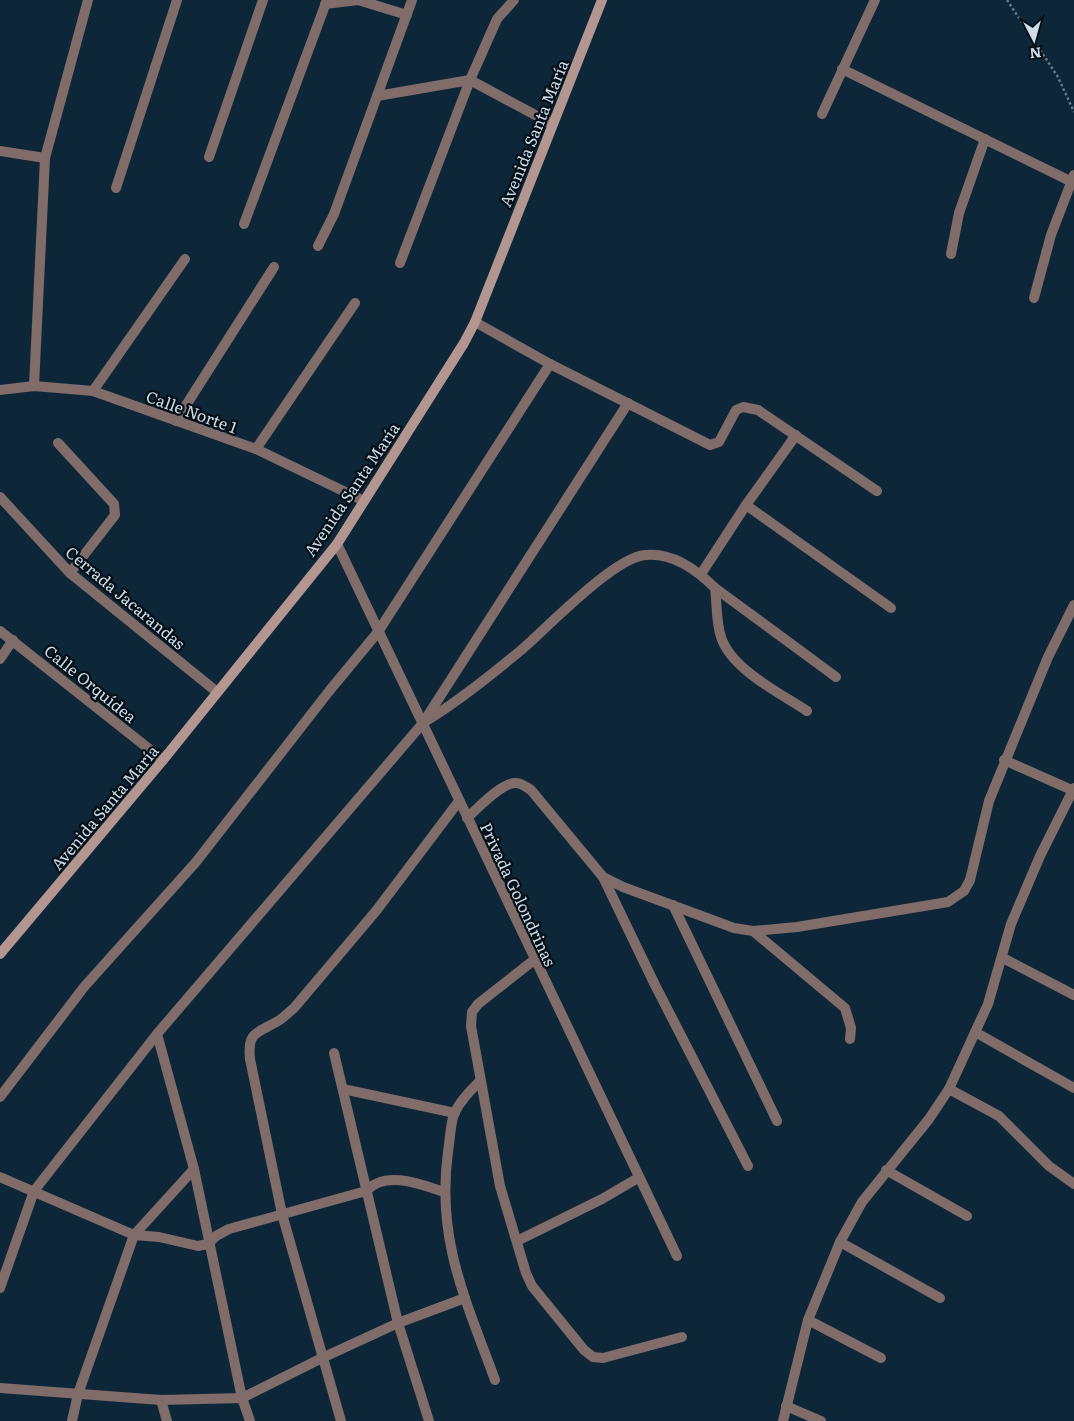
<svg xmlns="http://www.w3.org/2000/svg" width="1074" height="1421" font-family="Literata,serif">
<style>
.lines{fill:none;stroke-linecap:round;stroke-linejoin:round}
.path{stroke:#657a8a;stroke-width:2.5;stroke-dasharray:2.5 2.5;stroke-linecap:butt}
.street{stroke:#806d69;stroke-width:10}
.secondary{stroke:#b49690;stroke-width:10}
.labels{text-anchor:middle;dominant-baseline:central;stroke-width:4.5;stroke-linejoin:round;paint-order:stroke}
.street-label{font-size:16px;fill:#cddce8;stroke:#050f17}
</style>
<rect width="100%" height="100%" fill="#0d2739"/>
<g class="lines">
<polyline class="path" points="1007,0 1058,77 1074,112"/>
<g class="street">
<polyline points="325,4 358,0 407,15"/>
<polyline points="842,69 1070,181"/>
<polyline points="377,96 470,80 552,124"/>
<polyline points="822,114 875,0"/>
<polyline points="0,151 45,158"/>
<polyline points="209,157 263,0"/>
<polyline points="116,188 177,0"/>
<polyline points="244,224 327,0"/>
<polyline points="318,246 334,214 412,0"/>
<polyline points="951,254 959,213 985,139"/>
<polyline points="400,263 470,80 497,19 514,0"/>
<polyline points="1034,298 1051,235 1074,175"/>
<polyline points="475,322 550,364 710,445 719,442 736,410 743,407 758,410 877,491"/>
<polyline points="34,386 45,158 88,0"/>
<polyline points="0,390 34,386 93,391 256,449 364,501"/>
<polyline points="93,391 185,259"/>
<polyline points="176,421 274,267"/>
<polyline points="58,443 114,504 115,515 70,573"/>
<polyline points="256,449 355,303"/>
<polyline points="0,497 70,573 217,692"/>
<polyline points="746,505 891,608"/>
<polyline points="337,544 677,1256"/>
<polyline points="701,574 746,505 796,435"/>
<path d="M715,588c2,15 1,34 6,49 10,32 59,56 86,74"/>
<polyline points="0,631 163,760"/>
<polyline points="0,659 13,640"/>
<path d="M426,721c33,-20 64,-45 94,-70 27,-23 93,-93 125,-96 27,-3 52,15 70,33l121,89"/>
<polyline points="1004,760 1074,791"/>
<path d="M467,818c10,-9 35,-36 49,-35 6,0 10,4 15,7l72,87 20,10 111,41 19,3 44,-4 151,-25 16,-11 6,-11 19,-79 59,-144 26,-52"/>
<polyline points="603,877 655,985 748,1166"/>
<polyline points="673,905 777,1121"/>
<polyline points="753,931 845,1008 851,1028 850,1039"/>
<polyline points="1003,958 1074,995"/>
<polyline points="534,960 478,1004 472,1012 471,1026 500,1186 526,1273 532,1286 584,1350 593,1357 603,1358 682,1337"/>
<polyline points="975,1032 1074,1088"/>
<polyline points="157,1034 194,1169 242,1398 250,1421"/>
<polyline points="334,1053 398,1323 429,1421"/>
<path d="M480,1081c-10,10 -20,20 -26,33 -4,12 -4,26 -6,38 -12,88 18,148 47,228"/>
<polyline points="343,1089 455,1113"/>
<polyline points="949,1089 999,1116 1049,1166 1074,1184"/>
<polyline points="0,1097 84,987 196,862 330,690 378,632 550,364"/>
<polyline points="886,1170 967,1216"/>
<path d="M0,1177l134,58 25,2 39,9 10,-2 8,-8 13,-7 137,-38c20,-21 54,-7 78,1"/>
<polyline points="517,1241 602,1199 638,1178"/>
<polyline points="840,1242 940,1298"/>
<polyline points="0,1288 34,1191 157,1034 423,723 628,403"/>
<polyline points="808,1320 881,1358"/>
<polyline points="0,1388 161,1400 242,1398 322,1358 398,1323 465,1298"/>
<polyline points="161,1400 167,1421"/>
<polyline points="786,1406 821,1421"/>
<polyline points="72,1421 78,1394 134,1235 194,1169"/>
<path d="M341,1421l-59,-207 -32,-155c-3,-28 8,-26 28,-38 5,-3 11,-9 16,-13l82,-97 83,-110"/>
<polyline points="783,1421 808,1320 840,1242 862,1202 929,1119 949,1089 988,1004 1011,924 1040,856 1074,788"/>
</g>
<polyline class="secondary" points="0,954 163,760 337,544 464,343 475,322 602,0"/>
</g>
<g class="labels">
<g class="street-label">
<text transform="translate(533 133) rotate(-68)">Avenida Santa María</text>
<text transform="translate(192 411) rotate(20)">Calle Norte 1</text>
<text transform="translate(351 489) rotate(-56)">Avenida Santa María</text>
<text transform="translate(126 597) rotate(40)">Cerrada Jacarandas</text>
<text transform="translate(91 683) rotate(39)">Calle Orquídea</text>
<text transform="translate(104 807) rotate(-50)">Avenida Santa María</text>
<text transform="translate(519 894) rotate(65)">Privada Golondrinas</text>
</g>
</g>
<g transform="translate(1034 40) rotate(174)" stroke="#050f17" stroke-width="4" paint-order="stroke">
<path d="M0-4L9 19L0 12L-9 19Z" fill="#cddce8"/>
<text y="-8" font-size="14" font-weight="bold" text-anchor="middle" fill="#cddce8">N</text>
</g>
</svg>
